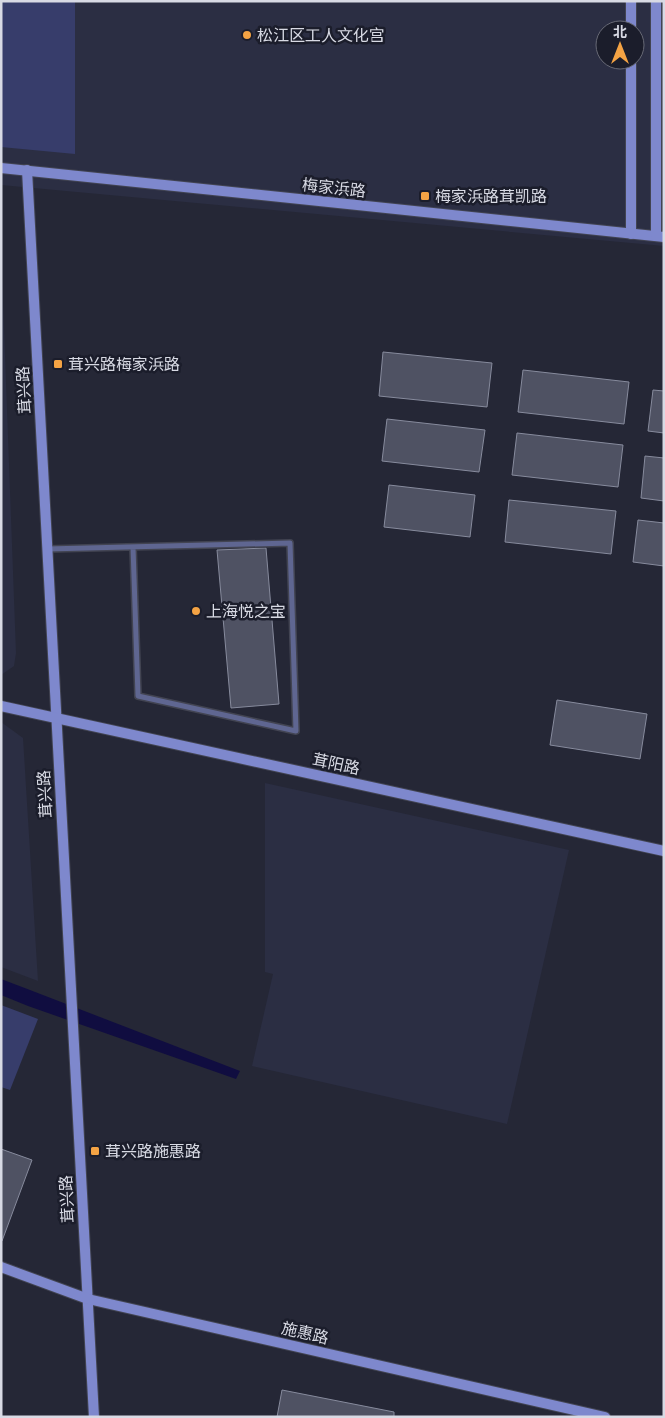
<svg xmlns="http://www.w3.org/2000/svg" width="665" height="1418" font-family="Helvetica,'Noto Sans SC',sans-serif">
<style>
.built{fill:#2b2e43;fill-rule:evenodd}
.green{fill:#373d6b}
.water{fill:#100d40}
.building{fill:#4f5263;stroke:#878b9d}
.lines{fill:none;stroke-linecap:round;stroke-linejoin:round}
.lane-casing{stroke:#424452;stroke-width:8}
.secondary-casing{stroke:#424452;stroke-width:12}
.lane{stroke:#5f6691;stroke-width:5}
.secondary{stroke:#7e88cd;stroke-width:10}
.poi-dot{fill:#f4a344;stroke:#1b1d2b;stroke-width:2}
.labels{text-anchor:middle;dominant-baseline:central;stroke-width:5;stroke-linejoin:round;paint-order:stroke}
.poi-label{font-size:16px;fill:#d8dae4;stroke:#1b1d2b;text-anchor:start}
.street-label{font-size:16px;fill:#d8dae4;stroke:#1b1d2b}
</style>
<rect width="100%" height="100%" fill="#252736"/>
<g class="built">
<path d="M1,1h663v245l-663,-61zM605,30h30v30h-30z"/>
<polygon points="1,247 16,653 14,666 1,675"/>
<polygon points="1,722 23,738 38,981 1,967"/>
<polygon points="265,783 569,850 507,1124 252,1066 273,974 265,972"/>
</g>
<g class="green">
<polygon points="1,1 75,1 75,154 1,147"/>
<polygon points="1,1005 38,1019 10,1090 1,1087"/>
</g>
<polygon class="water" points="1,979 30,990 240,1071 236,1079 28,1006 1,995"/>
<g class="building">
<polygon points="383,352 492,363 487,407 379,396"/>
<polygon points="523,370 629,382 624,424 518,412"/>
<polygon points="653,390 664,391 664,433 648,431"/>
<polygon points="387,419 485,430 479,472 382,461"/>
<polygon points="517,433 623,445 618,487 512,475"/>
<polygon points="645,456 664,458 664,501 641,498"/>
<polygon points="389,485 475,495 470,537 384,527"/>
<polygon points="509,500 616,511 611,554 505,542"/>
<polygon points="638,520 664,523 664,566 633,562"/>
<polygon points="266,548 279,704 231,708 217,550"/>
<polygon points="557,700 647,714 640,759 550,745"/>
<polygon points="1,1149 32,1160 2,1241 1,1240"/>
<polygon points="282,1390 394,1412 394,1417 277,1417"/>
</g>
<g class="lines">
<defs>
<polyline id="lane" points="47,549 290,543 296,731 138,696 133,547"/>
<g id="secondary">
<polyline points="631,1 631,30"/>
<polyline points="631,60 631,234"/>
<polyline points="1,168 664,237"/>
<polyline points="27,170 94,1417"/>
<polyline points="656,236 656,1"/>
<polyline points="1,706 664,851"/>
<polyline points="1,1267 88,1299 605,1417"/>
</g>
</defs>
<use href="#lane" class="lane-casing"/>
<use href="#secondary" class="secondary-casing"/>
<use href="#lane" class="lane"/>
<use href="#secondary" class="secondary"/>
</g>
<g class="poi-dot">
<circle cx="247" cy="35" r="5"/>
<rect x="420" y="191" width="10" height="10" rx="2.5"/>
<rect x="53" y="359" width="10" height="10" rx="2.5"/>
<circle cx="196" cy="611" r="5"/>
<rect x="90" y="1146" width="10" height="10" rx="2.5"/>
</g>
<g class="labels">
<g class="poi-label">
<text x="257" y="35">松江区工人文化宫</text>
<text x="435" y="196">梅家浜路茸凯路</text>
<text x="68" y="364">茸兴路梅家浜路</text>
<text x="206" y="611">上海悦之宝</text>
<text x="105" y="1151">茸兴路施惠路</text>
</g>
<g class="street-label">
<text transform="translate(334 188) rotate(6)">梅家浜路</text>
<text transform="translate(24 390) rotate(-93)">茸兴路</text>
<text transform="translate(336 764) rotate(12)">茸阳路</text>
<text transform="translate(45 794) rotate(-93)">茸兴路</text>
<text transform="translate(67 1199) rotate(-93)">茸兴路</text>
<text transform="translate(305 1333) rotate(13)">施惠路</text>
</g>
</g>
<rect width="665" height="1418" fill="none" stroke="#d8dae4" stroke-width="5"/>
<g transform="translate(620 45)"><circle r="24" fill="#1b1d2b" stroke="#676975"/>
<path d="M0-4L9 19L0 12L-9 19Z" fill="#f4a344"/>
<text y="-8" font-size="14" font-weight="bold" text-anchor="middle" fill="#d8dae4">北</text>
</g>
</svg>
